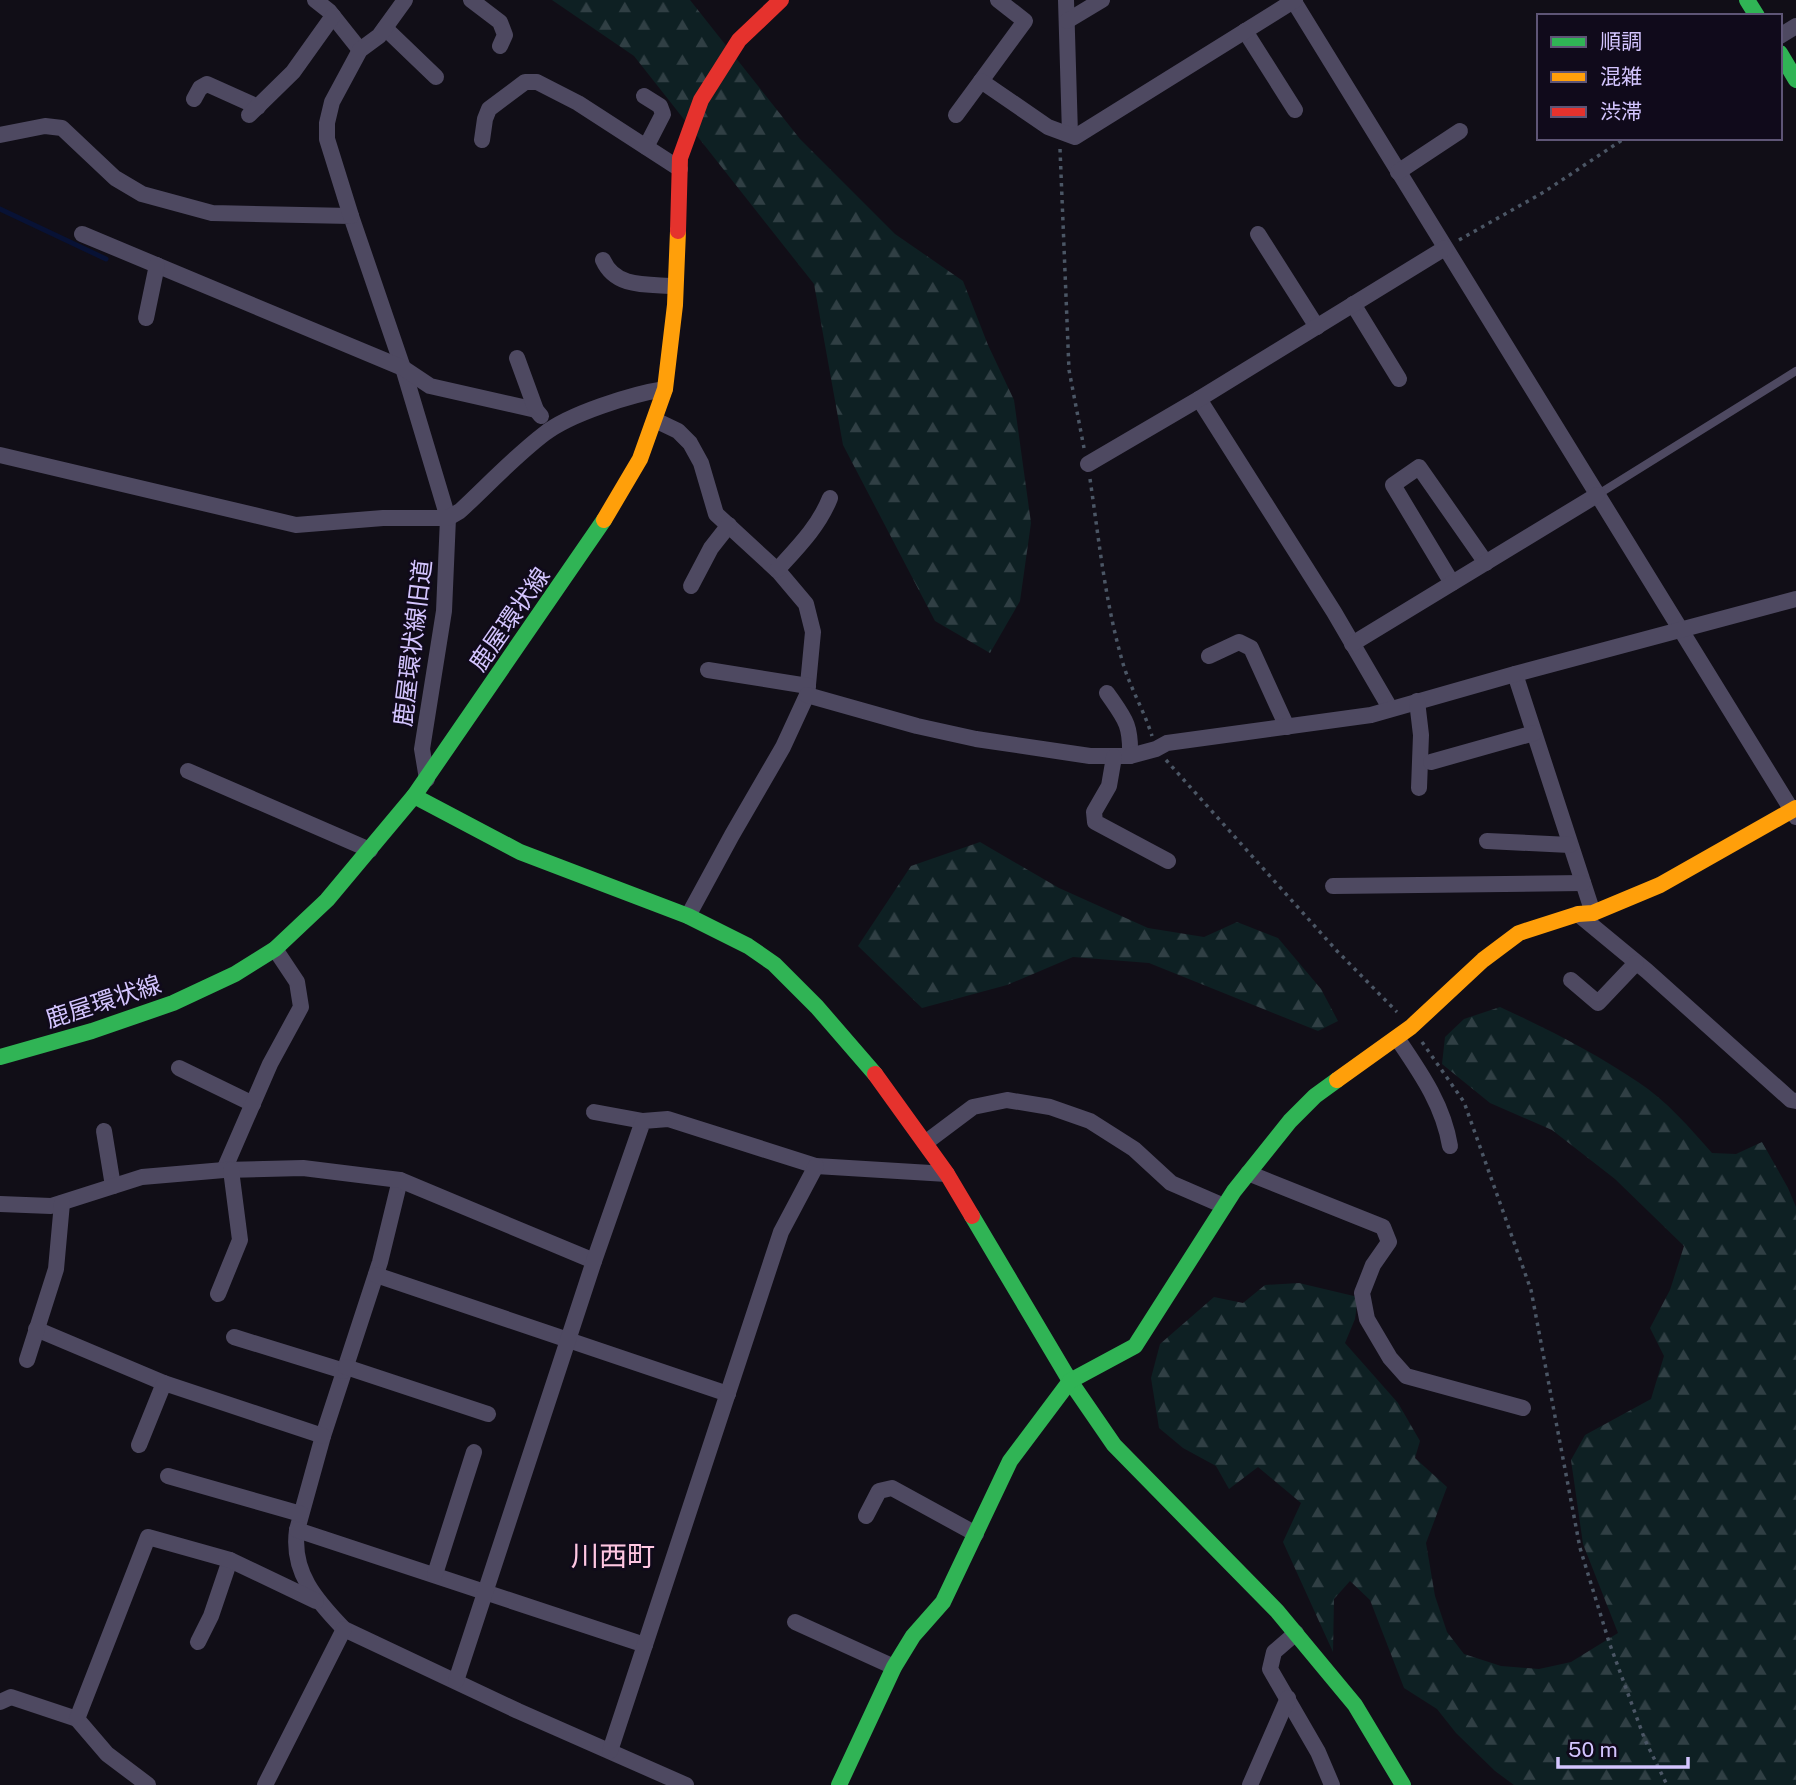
<svg xmlns="http://www.w3.org/2000/svg" width="1796" height="1785" font-family="'Public Sans','Noto Sans JP',sans-serif">
<style>
.forest{fill:url(#forest-firs)}
.lines{fill:none;stroke-linecap:round;stroke-linejoin:round}
.stream{stroke:#081235;stroke-width:5}
.path{stroke:#4b5665;stroke-width:3.5;stroke-dasharray:3.5 5;stroke-linecap:butt}
.lane{stroke:#4e4961;stroke-width:8}
.street{stroke:#4e4961;stroke-width:16}
.fast{stroke:#30b455;stroke-width:16}
.slow{stroke:#ff9f0a;stroke-width:16}
.jam{stroke:#e5322d;stroke-width:16}
.labels{text-anchor:middle;dominant-baseline:central;stroke-width:5;stroke-linejoin:round;paint-order:stroke}
.street-label{font-size:24px;fill:#d4c5ff;stroke:#100a1b}
.quarter-label{font-size:28px;fill:#ffc7e2;stroke:#100a1b}
</style>
<defs>
<pattern id="forest-firs" width="22" height="20" patternUnits="userSpaceOnUse" patternTransform="scale(1.75)"><rect width="22" height="20" fill="#0e2023"/><path d="M5 1l3.5 6h-7zM16 11l3.5 6h-7z" fill="#303f44"/></pattern>
</defs>
<rect width="100%" height="100%" fill="#110e17"/>
<g class="forest">
<polygon points="552,0 690,0 800,139 895,234 963,281 988,345 1014,400 1031,523 1020,601 990,653 935,621 843,445 814,284 634,56"/>
<polygon points="980,842 1059,888 1148,928 1204,937 1237,922 1278,938 1321,989 1338,1021 1318,1031 1149,963 1073,957 1007,985 922,1008 858,946 911,866"/>
<path d="M1500,1007c46,21 97,47 138,75 28,18 52,46 74,71l24,1 26,-12 26,46 8,19v578h-282l-19,-14 -39,-38 -19,-24 -33,-21 -34,-88 -20,-19 -16,18 -1,53 -50,-110 18,-39 -43,-36 -29,22 -13,-23 -33,-18 -24,-20 -8,-50 9,-34 54,-47 29,6 22,-18 34,-2 59,14 -3,22 -10,24 53,60 22,38 -5,17 32,29 -21,56 9,53 12,36 17,22 37,12 38,3 32,-7 47,-29 -35,-89 -12,-84 14,-25 66,-36 13,-43 -14,-28 20,-38 14,-44 -69,-67 -63,-49 -62,-27 -48,-39 3,-27 19,-18z"/>
</g>
<g class="lines">
<polyline class="stream" points="0,209 106,259"/>
<g class="path">
<polyline points="1060,149 1069,370 1084,448"/>
<polyline points="1459,240 1544,192 1625,138"/>
<path d="M1090,479c9,61 15,122 32,181 7,26 22,50 30,76"/>
<polyline points="1166,760 1337,951 1397,1012"/>
<polyline points="1422,1042 1464,1102 1531,1290 1580,1548 1609,1642 1645,1740 1667,1785"/>
</g>
<polyline class="lane" points="1597,495 1796,371"/>
<g class="street">
<polyline points="315,0 329,11 360,50"/>
<polyline points="471,0 500,22 505,35 500,46"/>
<polyline points="1066,0 1070,134"/>
<polyline points="1293,0 1796,817"/>
<polyline points="1067,21 1102,0"/>
<polyline points="385,28 436,77"/>
<polyline points="1245,31 1295,110"/>
<polyline points="1780,36 1796,26"/>
<polyline points="981,81 1025,21 998,0"/>
<polyline points="644,96 660,106 663,114 646,147"/>
<polyline points="194,99 200,88 207,84 258,107"/>
<polyline points="249,115 293,72 333,16"/>
<polyline points="956,115 981,81 1048,127 1075,137 1295,0"/>
<polyline points="0,135 45,126 62,128 115,178 142,194 212,213 351,216 403,368 448,518 444,611 422,749 427,779"/>
<polyline points="482,140 485,119 489,109 525,82 537,82 578,103 680,169"/>
<polyline points="1398,172 1460,131"/>
<polyline points="351,216 327,139 327,123 332,102 360,50 379,36 405,0"/>
<polyline points="82,234 403,368 430,386 536,410"/>
<polyline points="1258,234 1317,327"/>
<path d="M603,260c13,29 45,24 72,26"/>
<polyline points="1353,304 1399,379"/>
<polyline points="146,318 157,265"/>
<polyline points="517,358 536,410 541,416"/>
<polyline points="1199,399 1334,612 1390,708"/>
<polyline points="655,420 678,431 690,443 701,463 716,514 779,572 806,604 813,632 807,695 783,747 732,835 688,916"/>
<path d="M0,455l296,70 87,-7h65l12,-7c28,-26 54,-54 84,-77 25,-20 88,-40 121,-45"/>
<polyline points="1088,464 1199,399 1445,248"/>
<path d="M777,570c21,-23 42,-44 53,-72"/>
<polyline points="1452,583 1393,485 1419,467 1486,563"/>
<polyline points="691,586 711,548 729,525"/>
<polyline points="1352,644 1597,495"/>
<polyline points="1209,656 1239,642 1251,648 1287,727"/>
<polyline points="708,670 808,686"/>
<polyline points="1515,674 1593,913"/>
<path d="M1107,693c18,26 24,31 23,63"/>
<polyline points="807,695 917,726 976,739 1090,756 1130,756 1156,749 1167,743 1371,715 1515,674 1796,599"/>
<polyline points="1417,701 1421,735 1419,788"/>
<polyline points="1114,757 1109,786 1094,812 1095,822 1168,861"/>
<polyline points="1431,762 1534,733"/>
<polyline points="188,771 370,850"/>
<polyline points="1487,841 1570,845"/>
<polyline points="1333,886 1583,883"/>
<polyline points="1578,914 1647,971 1791,1100 1796,1101"/>
<polyline points="1571,980 1598,1003 1636,963"/>
<path d="M1397,1038c23,34 46,66 53,108"/>
<polyline points="179,1068 253,1104"/>
<polyline points="594,1112 643,1121"/>
<polyline points="104,1131 113,1186"/>
<polyline points="925,1143 973,1107 1007,1100 1050,1107 1090,1121 1134,1149 1171,1183 1224,1206"/>
<polyline points="224,1170 270,1064 301,1007 297,982 275,949"/>
<polyline points="1248,1173 1383,1227 1389,1242 1373,1265 1362,1293 1367,1319 1390,1358 1406,1376 1523,1408"/>
<path d="M400,1180l-20,82 -57,174 -26,94c-6,42 19,70 47,99l174,82 168,74"/>
<polyline points="0,1204 51,1206 142,1177 224,1170 303,1168 400,1180 594,1261"/>
<polyline points="376,1275 728,1394"/>
<polyline points="218,1294 240,1240 231,1170"/>
<polyline points="36,1329 164,1383"/>
<polyline points="234,1337 344,1371"/>
<polyline points="27,1360 56,1269 62,1203"/>
<polyline points="346,1367 488,1414"/>
<polyline points="139,1445 164,1383 323,1436"/>
<polyline points="168,1476 301,1514"/>
<polyline points="866,1516 879,1491 892,1488 976,1534"/>
<polyline points="297,1530 645,1645"/>
<polyline points="435,1574 474,1452"/>
<polyline points="795,1622 894,1667"/>
<polyline points="1296,1633 1274,1652 1270,1669 1318,1752 1332,1785"/>
<polyline points="198,1642 211,1616 230,1560"/>
<polyline points="456,1681 594,1261 643,1121 668,1119 816,1166 947,1174"/>
<polyline points="0,1702 11,1697 77,1719"/>
<polyline points="610,1751 781,1232 816,1166"/>
<polyline points="148,1785 107,1754 77,1719 148,1537 230,1560 316,1601"/>
<polyline points="265,1785 344,1629"/>
<polyline points="1250,1785 1288,1698"/>
</g>
<g class="fast">
<polyline points="1747,0 1757,16"/>
<polyline points="1780,53 1796,80"/>
<polyline points="414,796 520,852 688,916 748,946 774,964 817,1007 875,1074"/>
<polyline points="0,1057 92,1031 173,1003 235,974 275,949 327,900 414,796 604,520"/>
<polyline points="972,1216 1070,1381 1114,1445 1277,1611 1355,1705 1403,1785"/>
<polyline points="839,1785 894,1667 913,1636 943,1602 1010,1461 1070,1381 1135,1346 1234,1191 1290,1121 1315,1096 1337,1080"/>
</g>
<g class="slow">
<polyline points="604,520 640,459 665,389 675,305 678,231"/>
<polyline points="1337,1080 1411,1027 1483,960 1519,933 1578,914 1593,913 1660,885 1796,808"/>
</g>
<g class="jam">
<polyline points="678,231 680,158 701,100 739,40 781,0"/>
<polyline points="875,1074 947,1174 972,1216"/>
</g>
</g>
<g class="labels">
<g class="street-label">
<text transform="translate(509 619) rotate(-55)">鹿屋環状線</text>
<text transform="translate(412 643) rotate(-83)">鹿屋環状線旧道</text>
<text transform="translate(103 1001) rotate(-18)">鹿屋環状線</text>
</g>
<g class="quarter-label">
<text x="613" y="1555">川西町</text>
</g>
</g>
<rect x="1537" y="14" width="245" height="126" fill="#100a1b" stroke="#5e5576" stroke-width="2"/>
<rect x="1551" y="37" width="35" height="10" fill="#30b455" stroke="#5e5576" stroke-width="2"/>
<text x="1600" y="49" font-size="21" fill="#d4c5ff">順調</text>
<rect x="1551" y="72" width="35" height="10" fill="#ff9f0a" stroke="#5e5576" stroke-width="2"/>
<text x="1600" y="84" font-size="21" fill="#d4c5ff">混雑</text>
<rect x="1551" y="107" width="35" height="10" fill="#e5322d" stroke="#5e5576" stroke-width="2"/>
<text x="1600" y="119" font-size="21" fill="#d4c5ff">渋滞</text>
<path d="M1558 1757v10h130v-10" fill="none" stroke="#d4c5ff" stroke-width="3.5"/>
<text x="1568" y="1757" font-size="21" fill="#d4c5ff" stroke="#100a1b" stroke-width="5" paint-order="stroke">50 m</text>
</svg>
